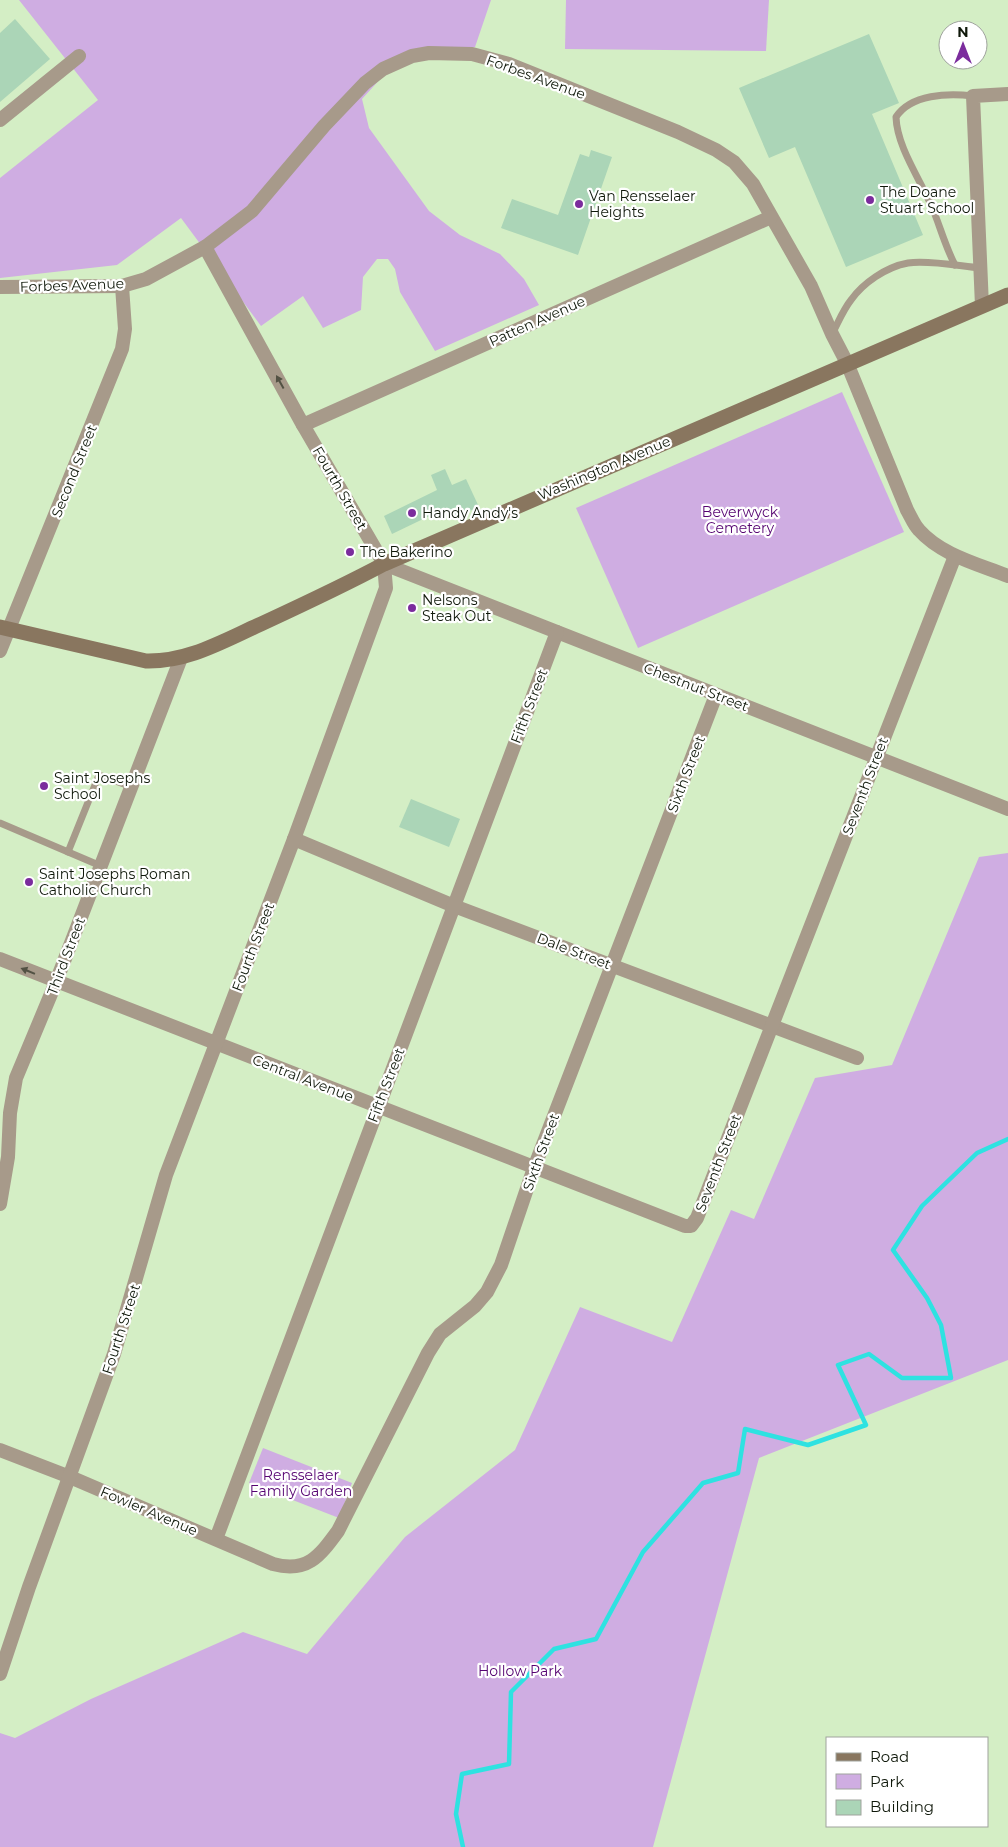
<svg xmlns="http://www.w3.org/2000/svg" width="1008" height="1847" font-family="Montserrat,sans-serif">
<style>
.green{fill:#cfade2}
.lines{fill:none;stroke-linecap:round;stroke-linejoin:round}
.stream{stroke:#2ee2e1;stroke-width:4.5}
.building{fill:#abd5b7}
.lane{stroke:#a79a8a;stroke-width:7}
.street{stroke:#a79a8a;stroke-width:14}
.secondary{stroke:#89765f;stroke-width:15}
.oneway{fill:#535244}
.poi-dot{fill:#7b2c9d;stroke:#fff;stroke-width:2}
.labels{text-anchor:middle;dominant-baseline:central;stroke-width:4.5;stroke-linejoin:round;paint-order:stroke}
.street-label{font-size:14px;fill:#0f180a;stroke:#fff}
.poi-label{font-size:14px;fill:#0f180a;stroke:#fff;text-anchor:start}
.park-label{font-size:14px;fill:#550371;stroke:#fff}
</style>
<rect width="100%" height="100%" fill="#d4eec5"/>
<g class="green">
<polygon points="19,0 491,0 475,47 429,53 383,76 362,99 369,128 429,211 460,235 500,254 524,279 539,305 435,351 400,292 395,269 388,259 377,259 363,277 361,310 323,328 303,296 261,326 181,218 117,265 0,278 0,178 98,100"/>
<polygon points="566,0 769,0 766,51 565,49"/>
<polygon points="842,392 904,532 638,648 576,508"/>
<polygon points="1008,853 1008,1360 759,1458 653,1847 0,1847 0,1733 15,1738 91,1699 243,1632 307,1654 405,1537 515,1450 580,1307 672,1342 731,1210 754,1219 815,1078 892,1065 979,857"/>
<polygon points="263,1448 352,1483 339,1518 249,1483"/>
</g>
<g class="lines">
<polyline class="stream" points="463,1847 456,1814 462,1774 509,1764 511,1692 554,1649 596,1639 643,1552 703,1483 738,1473 745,1429 808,1445 866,1425 838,1365 869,1354 902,1378 951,1378 941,1325 927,1298 893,1250 922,1206 977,1153 1008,1139"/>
</g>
<g class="building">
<polygon points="15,19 50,59 0,102 0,33"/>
<polygon points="869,34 899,103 872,114 923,235 846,267 795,147 769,158 739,88"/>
<polygon points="591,150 612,157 578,255 501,228 512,199 558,215 580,154 589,157"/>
<polygon points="445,469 452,485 466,479 479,507 451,519 446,508 392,534 384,516 437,490 431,475"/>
<polygon points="411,799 460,819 449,847 399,827"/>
</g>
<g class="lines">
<g class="lane">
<path d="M955,265c-10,-19 -15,-39 -23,-58 -12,-28 -35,-60 -36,-90 15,-23 52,-24 77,-21"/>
<path d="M832,334c6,-11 11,-24 19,-34 12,-17 35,-33 57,-37 21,-3 51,3 72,5"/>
<polyline points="0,823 101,866"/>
<polyline points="68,852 99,775 132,787"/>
</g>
<g class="street">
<polyline points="0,120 79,56"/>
<path d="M0,287l122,-1 24,-7 59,-32 47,-36 72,-85 41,-43 18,-14 29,-13 17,-3 43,1 37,10 169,68 38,18 18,12 19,22 58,102 21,48 15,29 60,147c4,7 7,15 12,20 22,25 59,34 89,46"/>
<polyline points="982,306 973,96 1008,94"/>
<polyline points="303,425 771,217"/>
<polyline points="384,564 1008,809"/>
<polyline points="0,651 122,349 125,329 122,286"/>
<polyline points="294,839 454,906 857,1058"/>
<polyline points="0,959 685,1226 691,1226 697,1218 955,556"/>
<polyline points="0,1204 8,1157 10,1113 16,1078 56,982 181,658"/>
<path d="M0,1450l70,27 203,87c34,9 46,-7 65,-33l90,-178 12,-19 35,-28 12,-14 14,-27 33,-97 182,-473"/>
<polyline points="216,1539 557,632"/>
<polyline points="0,1674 29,1587 114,1354 166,1175 294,839 386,588 384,564 303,425 205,247"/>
</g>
<path class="secondary" d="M0,627l146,34c42,1 77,-20 115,-37 41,-19 82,-38 123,-60l624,-269"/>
</g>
<defs><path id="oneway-solid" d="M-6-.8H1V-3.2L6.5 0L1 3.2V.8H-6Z" transform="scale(1.25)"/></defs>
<g class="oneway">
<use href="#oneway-solid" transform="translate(280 382) rotate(-119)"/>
<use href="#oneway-solid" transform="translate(28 971) rotate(-158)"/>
</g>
<g class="poi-dot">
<circle cx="870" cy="200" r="5"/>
<circle cx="579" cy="204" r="5"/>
<circle cx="412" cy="513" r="5"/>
<circle cx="350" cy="552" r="5"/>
<circle cx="412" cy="608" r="5"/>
<circle cx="44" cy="786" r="5"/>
<circle cx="29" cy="882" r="5"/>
</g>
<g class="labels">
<g class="street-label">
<text transform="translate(536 77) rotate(20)">Forbes Avenue</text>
<text transform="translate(72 285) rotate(-2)">Forbes Avenue</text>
<text transform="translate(537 321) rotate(-24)">Patten Avenue</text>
<text transform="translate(604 468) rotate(-23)">Washington Avenue</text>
<text transform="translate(74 471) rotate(-68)">Second Street</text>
<text transform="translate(340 488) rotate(60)">Fourth Street</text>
<text transform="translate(696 687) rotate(21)">Chestnut Street</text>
<text transform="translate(529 706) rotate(-69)">Fifth Street</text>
<text transform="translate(686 774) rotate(-69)">Sixth Street</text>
<text transform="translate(865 786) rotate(-69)">Seventh Street</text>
<text transform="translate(253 947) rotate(-69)">Fourth Street</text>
<text transform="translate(574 951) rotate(21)">Dale Street</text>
<text transform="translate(66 956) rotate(-69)">Third Street</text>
<text transform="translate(303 1078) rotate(21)">Central Avenue</text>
<text transform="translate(386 1085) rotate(-69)">Fifth Street</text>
<text transform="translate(541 1152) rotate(-70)">Sixth Street</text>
<text transform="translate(718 1163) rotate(-69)">Seventh Street</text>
<text transform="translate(121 1329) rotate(-72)">Fourth Street</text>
<text transform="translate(149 1511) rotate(23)">Fowler Avenue</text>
</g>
<g class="poi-label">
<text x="880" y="192">The Doane<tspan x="880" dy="16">Stuart School</tspan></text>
<text x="589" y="196">Van Rensselaer<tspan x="589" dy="16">Heights</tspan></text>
<text x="422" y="513">Handy Andy's</text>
<text x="360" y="552">The Bakerino</text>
<text x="422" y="600">Nelsons<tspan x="422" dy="16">Steak Out</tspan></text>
<text x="54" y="778">Saint Josephs<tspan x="54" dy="16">School</tspan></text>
<text x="39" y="874">Saint Josephs Roman<tspan x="39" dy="16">Catholic Church</tspan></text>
</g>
<g class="park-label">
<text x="740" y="512">Beverwyck<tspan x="740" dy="16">Cemetery</tspan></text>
<text x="301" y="1475">Rensselaer<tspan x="301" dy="16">Family Garden</tspan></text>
<text x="520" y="1671">Hollow Park</text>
</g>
</g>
<rect x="826" y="1737" width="162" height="90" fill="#ffffff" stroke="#9fa39d"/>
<rect x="836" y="1753" width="25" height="8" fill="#89765f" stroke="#9fa39d"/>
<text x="870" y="1762" font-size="15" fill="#0f180a">Road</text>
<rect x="836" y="1774" width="25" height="15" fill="#cfade2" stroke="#9fa39d"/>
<text x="870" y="1787" font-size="15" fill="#0f180a">Park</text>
<rect x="836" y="1800" width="25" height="15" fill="#abd5b7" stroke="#9fa39d"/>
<text x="870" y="1812" font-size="15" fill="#0f180a">Building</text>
<g transform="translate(963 45)"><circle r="24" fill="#ffffff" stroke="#9fa39d"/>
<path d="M0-4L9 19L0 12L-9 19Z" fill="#7b2c9d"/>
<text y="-8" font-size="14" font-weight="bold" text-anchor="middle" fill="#0f180a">N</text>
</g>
</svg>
